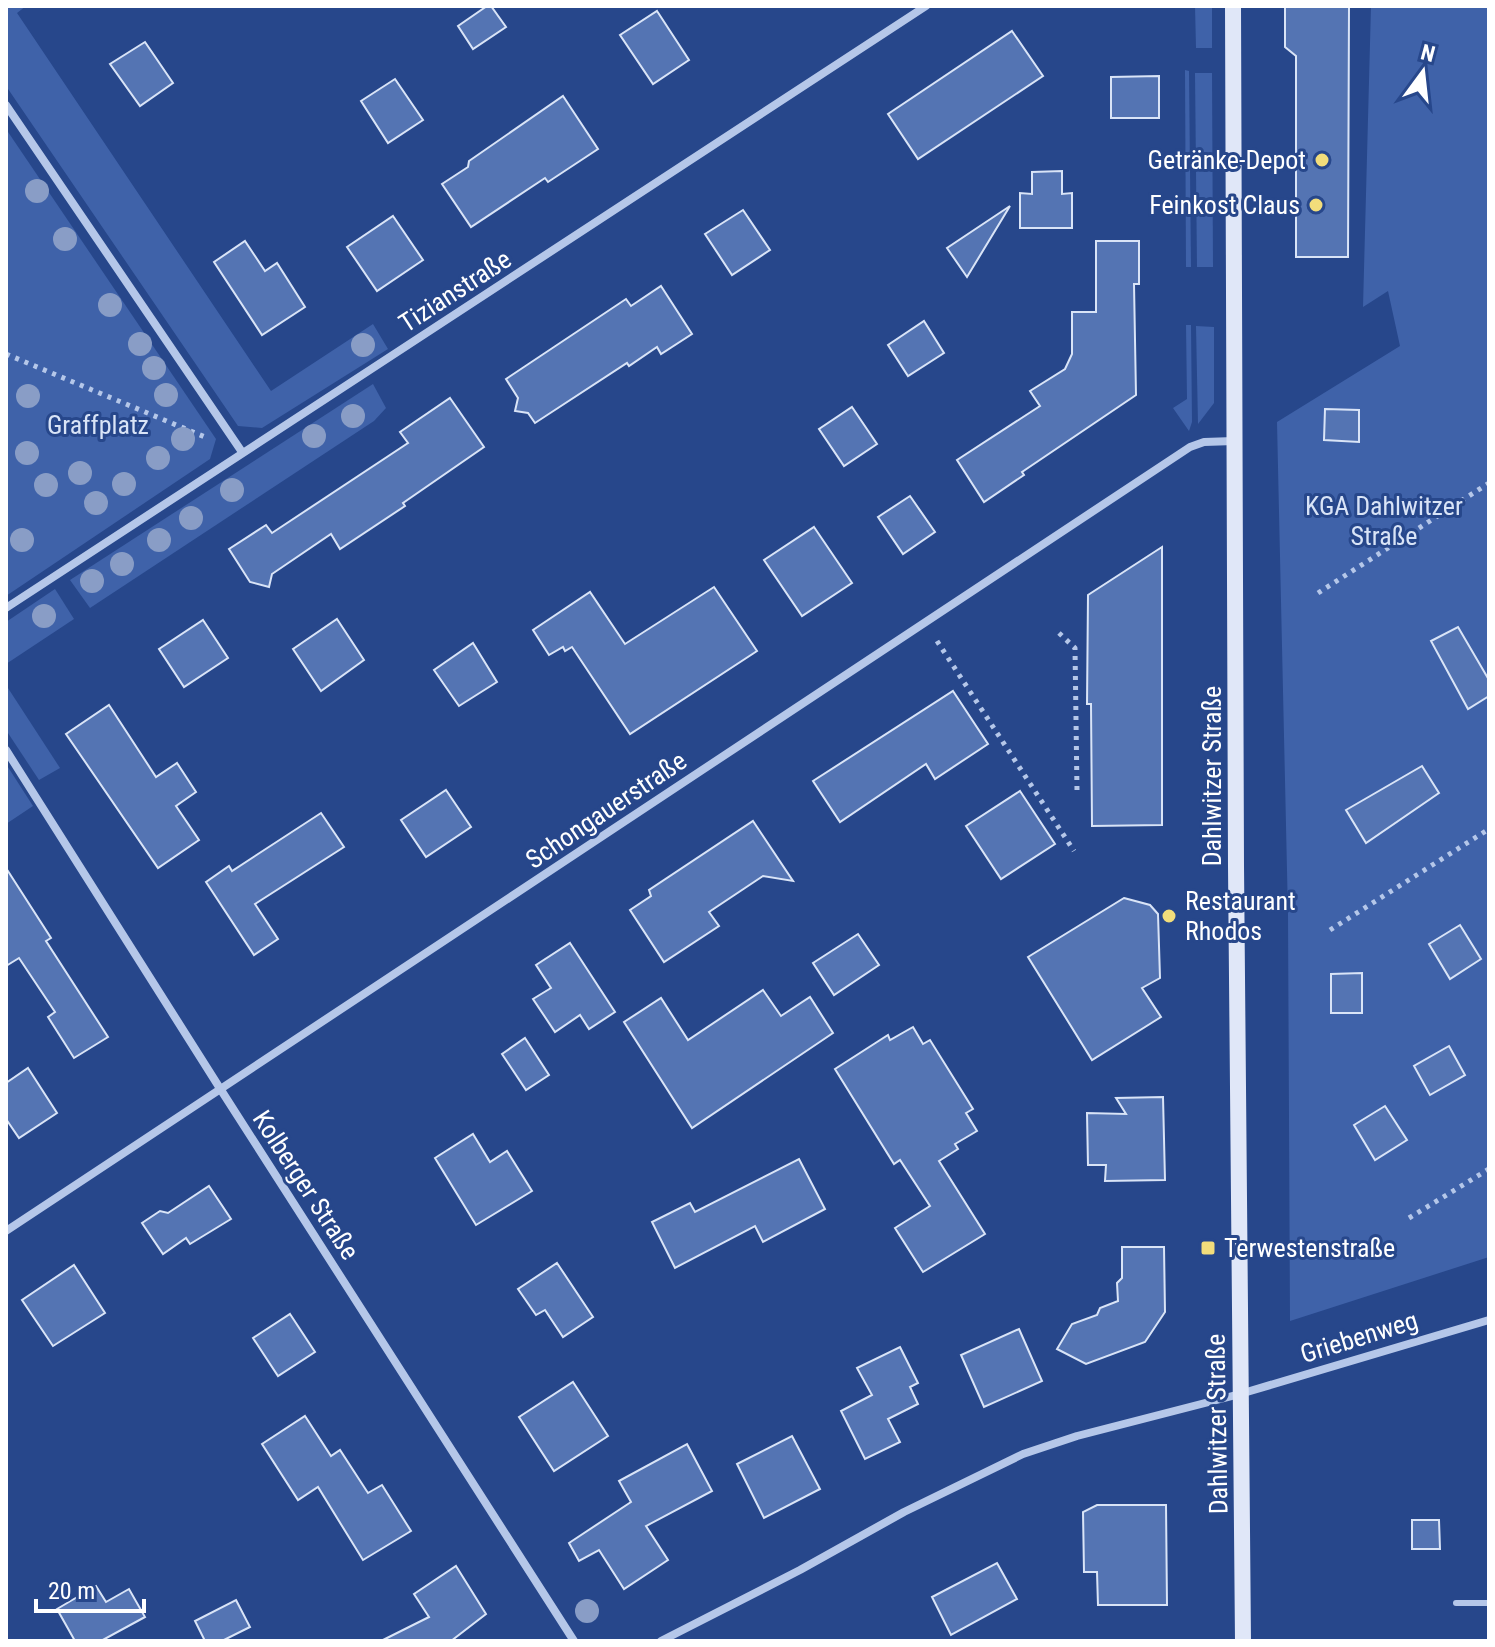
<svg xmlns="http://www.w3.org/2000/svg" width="1495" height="1647" font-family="'Roboto Condensed',sans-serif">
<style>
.green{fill:#3f62a9}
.building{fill:#5474b3;stroke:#d9e4f7;stroke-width:2}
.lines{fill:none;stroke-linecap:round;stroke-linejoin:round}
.path{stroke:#b5c7e9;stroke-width:5;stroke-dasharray:4 6;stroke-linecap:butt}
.service{stroke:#b5c7e9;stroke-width:6}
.minor{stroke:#b5c7e9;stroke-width:8}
.secondary{stroke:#e0e7f8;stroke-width:16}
.tree{fill:#899dc6}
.poi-dot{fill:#f2dd7b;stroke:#27478b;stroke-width:3}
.labels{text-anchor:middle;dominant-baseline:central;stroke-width:6;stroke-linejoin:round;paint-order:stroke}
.poi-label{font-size:26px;fill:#fff;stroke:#27478b;text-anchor:end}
.street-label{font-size:26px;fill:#fff;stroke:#27478b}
.park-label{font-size:26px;fill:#d9e4f7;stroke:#27478b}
</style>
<rect width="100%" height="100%" fill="#27478b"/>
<g class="green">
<polygon points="6,6 26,6 17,13 271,391 373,324 388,349 262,428 238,426 6,86"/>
<polygon points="1195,6 1212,6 1212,48 1196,48"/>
<polygon points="1371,6 1489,6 1489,1257 1290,1321 1288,915 1277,422 1400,346 1388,291 1363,307"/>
<polygon points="1185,70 1189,71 1191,267 1186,267"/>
<polygon points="1195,73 1212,73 1213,267 1197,267"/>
<polygon points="6,129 216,439 210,459 6,596"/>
<polygon points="1186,325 1191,325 1192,422 1189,431 1173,408 1187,399"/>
<polygon points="1196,326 1214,327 1214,403 1198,424"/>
<polygon points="373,384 386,408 374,421 90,608 70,580"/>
<polygon points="55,589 74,619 6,664 6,622"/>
<polygon points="6,685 60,768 39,780 6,730"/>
<polygon points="6,764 33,806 6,824"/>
</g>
<g class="building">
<polygon points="487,6 491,6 506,27 473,49 458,26"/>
<polygon points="1285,6 1349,6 1348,257 1296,257 1296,56 1285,47"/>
<polygon points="657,11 689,60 653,84 620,35"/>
<polygon points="1012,31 1043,76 918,159 888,114"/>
<polygon points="145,42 173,83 140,106 110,64"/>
<polygon points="1159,76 1159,118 1111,118 1111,77"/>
<polygon points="395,79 423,120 388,143 361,101"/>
<polygon points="563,96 598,149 548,182 545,178 471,227 442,184 468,167 469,161"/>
<polygon points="1062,171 1062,194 1072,193 1072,228 1020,228 1020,193 1032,194 1032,172"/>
<polygon points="1010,206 967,277 947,248"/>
<polygon points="743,210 770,250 732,275 705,234"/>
<polygon points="393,216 423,260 377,291 347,247"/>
<polygon points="245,241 265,271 277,263 305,307 262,335 214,262"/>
<polygon points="1096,241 1139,241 1139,284 1134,284 1136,395 1022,472 1024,475 984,502 957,460 1040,406 1030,391 1065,369 1072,354 1072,312 1096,312"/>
<polygon points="661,286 692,334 661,354 657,347 629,366 627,363 535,423 528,413 515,411 518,398 506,379 626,299 631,306"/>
<polygon points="924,321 944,353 908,376 888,345"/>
<polygon points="450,398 484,447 403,503 405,506 340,549 331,534 272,574 269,587 250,582 229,549 266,525 272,533 408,443 400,432"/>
<polygon points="852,407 877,444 844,466 819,429"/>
<polygon points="1325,409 1359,410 1359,442 1324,440"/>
<polygon points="910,496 935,532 903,554 878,517"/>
<polygon points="814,527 852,583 802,616 764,560"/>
<polygon points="1162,547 1162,825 1092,826 1091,704 1087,704 1088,595"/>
<polygon points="714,587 757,651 630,734 572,647 565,651 563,647 549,655 533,630 590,592 625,644"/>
<polygon points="337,619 364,660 321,691 293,649"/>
<polygon points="203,620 228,658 184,687 159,649"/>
<polygon points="1458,627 1489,680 1489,696 1468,709 1431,641"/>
<polygon points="473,643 497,682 459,706 434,670"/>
<polygon points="953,691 988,744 935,779 926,764 840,822 813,781"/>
<polygon points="109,705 156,777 177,763 196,792 176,806 199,840 158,868 66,734"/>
<polygon points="1422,766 1439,793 1366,843 1346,810"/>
<polygon points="446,790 471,827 426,857 401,820"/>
<polygon points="1020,791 1055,844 1001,879 966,826"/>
<polygon points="321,813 344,847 255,904 278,939 254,955 206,882 229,866 232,871"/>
<polygon points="753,821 793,881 763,876 709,912 719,926 664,962 630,910 651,896 649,890"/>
<polygon points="6,868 51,938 46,941 108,1037 74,1058 48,1017 55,1012 19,958 6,966"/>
<polygon points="1124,898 1150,905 1158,914 1160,978 1142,988 1161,1017 1092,1060 1028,957"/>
<polygon points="1460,925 1481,959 1450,979 1429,944"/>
<polygon points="858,934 879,965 834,995 813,963"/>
<polygon points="570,943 615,1012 589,1029 580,1015 555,1032 533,999 551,988 536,965"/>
<polygon points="1362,973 1362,1013 1331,1013 1331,974"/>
<polygon points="763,990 781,1016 810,997 833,1033 692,1128 624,1022 661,998 688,1040"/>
<polygon points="913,1027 923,1044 930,1040 973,1109 966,1113 977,1131 955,1144 958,1149 939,1161 985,1234 923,1272 895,1228 930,1206 900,1160 894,1164 835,1069 888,1035 890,1040"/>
<polygon points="525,1038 549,1075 526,1090 502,1054"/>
<polygon points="1449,1046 1465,1075 1430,1095 1414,1066"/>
<polygon points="28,1068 57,1113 19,1138 6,1119 6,1083"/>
<polygon points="1163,1097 1165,1180 1105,1181 1106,1165 1088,1165 1087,1113 1126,1114 1116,1098"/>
<polygon points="1385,1106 1407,1140 1375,1160 1354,1125"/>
<polygon points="473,1134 490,1162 507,1151 532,1191 476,1225 435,1158"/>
<polygon points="799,1159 825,1209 763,1242 755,1226 675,1268 652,1222 690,1203 695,1212"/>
<polygon points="209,1186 231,1219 190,1244 186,1238 163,1254 142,1223 160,1211 168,1213"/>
<polygon points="1122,1247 1164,1247 1165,1312 1145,1342 1086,1364 1057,1349 1072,1324 1097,1315 1100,1308 1118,1301 1117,1283 1122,1278"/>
<polygon points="557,1263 593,1317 563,1337 545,1310 536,1315 518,1289"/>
<polygon points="74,1265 105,1313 53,1346 22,1300"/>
<polygon points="290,1314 315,1352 278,1376 253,1338"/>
<polygon points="1019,1329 1042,1381 984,1407 961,1355"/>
<polygon points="900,1347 918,1383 910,1387 918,1404 888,1419 900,1442 865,1459 841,1411 872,1395 857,1368"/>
<polygon points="573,1382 608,1436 554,1471 519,1417"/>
<polygon points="305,1416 331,1456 340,1450 368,1493 382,1485 411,1531 363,1560 318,1487 298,1500 262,1444"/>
<polygon points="792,1436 820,1489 764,1518 737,1464"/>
<polygon points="687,1444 712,1491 646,1526 668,1560 624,1589 599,1550 579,1561 569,1543 631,1502 619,1481"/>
<polygon points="1097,1505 1166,1505 1167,1605 1098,1605 1097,1572 1084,1572 1083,1512"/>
<polygon points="1412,1520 1439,1520 1440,1549 1412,1549"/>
<polygon points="997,1563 1017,1599 951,1635 932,1597"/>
<polygon points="456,1566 486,1614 451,1641 381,1641 429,1617 414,1594"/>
<polygon points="96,1586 106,1602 129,1589 145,1617 101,1641 75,1641 57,1609"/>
<polygon points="236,1600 250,1627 222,1641 205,1641 195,1621"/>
</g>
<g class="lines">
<g class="path">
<polyline points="6,354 205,437"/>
<polyline points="1318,593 1489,483"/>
<polyline points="1059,633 1075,648 1077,791"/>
<polyline points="937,641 1074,851"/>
<polyline points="1330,930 1489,829"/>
<polyline points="1409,1218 1489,1169"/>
</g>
<polyline class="service" points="1456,1603 1489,1603"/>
<g class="minor">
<polyline points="6,105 242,452"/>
<polyline points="6,608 926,6"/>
<polyline points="6,750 221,1090 574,1641"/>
<polyline points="6,1231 1190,447 1204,442 1234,441"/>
<polyline points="661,1641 800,1570 904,1512 1023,1454 1077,1436 1240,1394 1489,1320"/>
</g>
<polyline class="secondary" points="1233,6 1236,866 1243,1641"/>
</g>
<g class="tree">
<circle cx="37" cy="191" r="12"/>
<circle cx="65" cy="239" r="12"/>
<circle cx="110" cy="305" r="12"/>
<circle cx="140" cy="344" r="12"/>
<circle cx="363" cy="345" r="12"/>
<circle cx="154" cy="368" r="12"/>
<circle cx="166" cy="395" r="12"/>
<circle cx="28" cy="396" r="12"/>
<circle cx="353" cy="416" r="12"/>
<circle cx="314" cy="436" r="12"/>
<circle cx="183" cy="439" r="12"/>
<circle cx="27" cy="453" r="12"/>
<circle cx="158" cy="458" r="12"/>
<circle cx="80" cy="473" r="12"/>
<circle cx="124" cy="484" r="12"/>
<circle cx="46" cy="485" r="12"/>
<circle cx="232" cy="490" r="12"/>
<circle cx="96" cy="503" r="12"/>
<circle cx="191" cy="518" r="12"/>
<circle cx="22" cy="540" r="12"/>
<circle cx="159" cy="540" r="12"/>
<circle cx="122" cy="564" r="12"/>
<circle cx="92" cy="581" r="12"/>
<circle cx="44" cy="616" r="12"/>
<circle cx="587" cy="1611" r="12"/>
</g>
<g class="poi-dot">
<circle cx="1322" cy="160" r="8"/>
<circle cx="1316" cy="205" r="8"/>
<circle cx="1169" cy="916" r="8"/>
<rect x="1200" y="1240" width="16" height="16" rx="4"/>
</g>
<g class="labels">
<g class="poi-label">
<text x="1306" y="160">Getränke-Depot</text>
<text x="1300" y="205">Feinkost Claus</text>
<text x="1185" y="901" text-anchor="start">Restaurant<tspan x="1185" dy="30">Rhodos</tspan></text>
<text x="1224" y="1248" text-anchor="start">Terwestenstraße</text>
</g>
<g class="street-label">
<text transform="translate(455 291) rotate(-33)">Tizianstraße</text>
<text transform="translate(1212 776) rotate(-90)">Dahlwitzer Straße</text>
<text transform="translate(606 810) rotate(-34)">Schongauerstraße</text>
<text transform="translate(306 1185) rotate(57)">Kolberger Straße</text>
<text transform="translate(1359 1337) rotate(-17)">Griebenweg</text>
<text transform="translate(1217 1424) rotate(-91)">Dahlwitzer Straße</text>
</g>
<g class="park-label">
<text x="98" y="425">Graffplatz</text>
<text x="1384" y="506">KGA Dahlwitzer<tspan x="1384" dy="30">Straße</tspan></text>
</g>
</g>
<rect width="1495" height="1647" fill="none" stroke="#ffffff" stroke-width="16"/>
<g transform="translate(1423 72) rotate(15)" stroke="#27478b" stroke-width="6" paint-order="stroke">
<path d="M0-6L14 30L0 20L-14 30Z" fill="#ffffff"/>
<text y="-12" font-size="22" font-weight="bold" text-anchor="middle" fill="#ffffff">N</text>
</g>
<path d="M36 1599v12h108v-12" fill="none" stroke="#ffffff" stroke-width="4"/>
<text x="48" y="1599" font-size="24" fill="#ffffff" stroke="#27478b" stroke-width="6" paint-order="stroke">20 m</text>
</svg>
